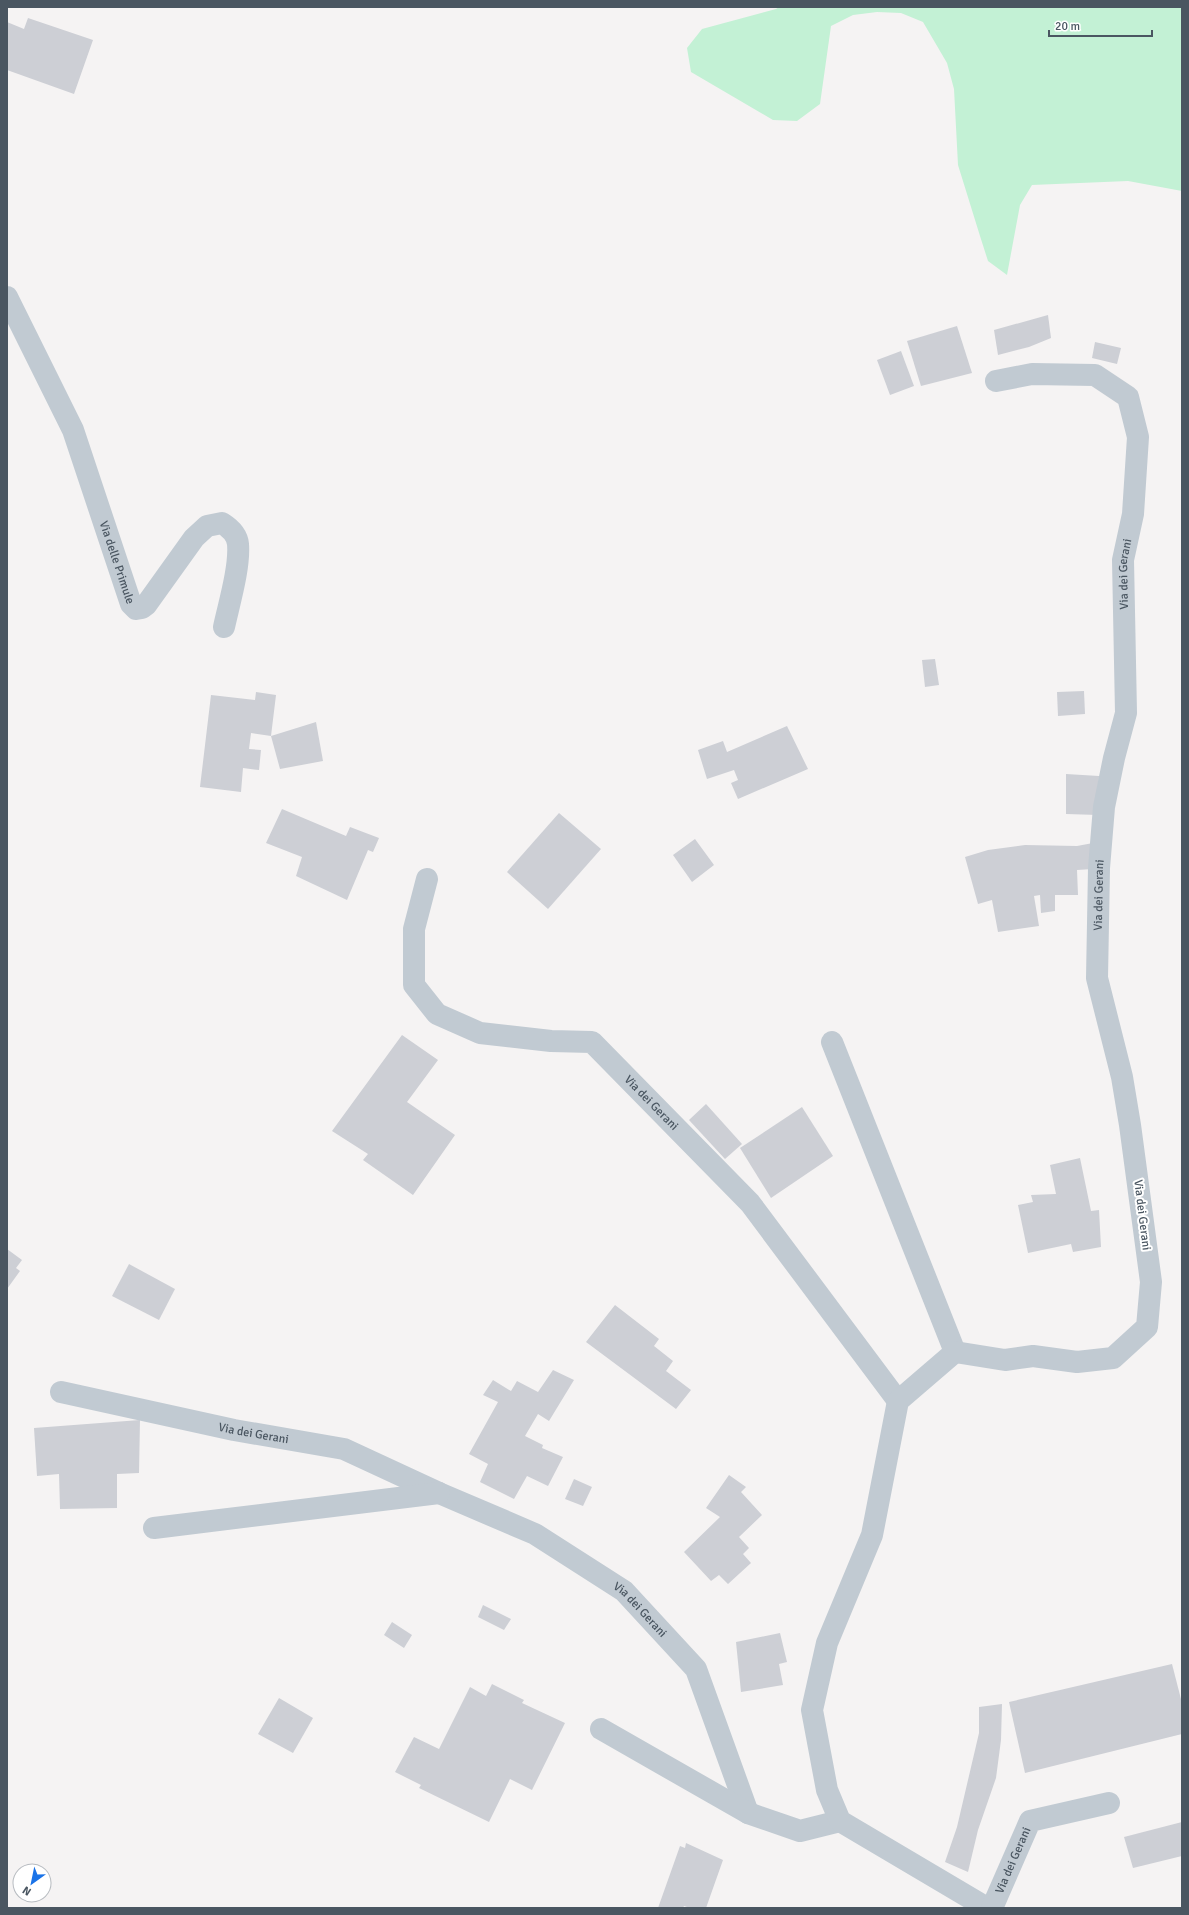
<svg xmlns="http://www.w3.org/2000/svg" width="1189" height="1915" font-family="Signika,sans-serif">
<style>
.green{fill:#c3f1d5}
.building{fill:#cdcfd5}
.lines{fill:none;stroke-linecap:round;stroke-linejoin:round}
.street{stroke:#c1cad2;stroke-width:22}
.labels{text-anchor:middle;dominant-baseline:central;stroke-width:4;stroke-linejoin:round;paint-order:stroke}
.street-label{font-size:12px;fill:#4a5661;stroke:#fff}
</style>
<rect width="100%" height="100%" fill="#f5f3f3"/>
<polygon class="green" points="779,7 1182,7 1182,191 1128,181 1032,185 1020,205 1007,275 988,261 980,236 958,165 954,89 947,63 923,22 901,13 877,12 853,15 831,26 820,104 797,121 773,120 691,72 687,48 702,29 776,9"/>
<g class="building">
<polygon points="28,18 93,40 74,94 7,70 7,22 24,29"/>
<polygon points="1048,315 1051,338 1029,347 998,355 994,330"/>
<polygon points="957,326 972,373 921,386 907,341"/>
<polygon points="1095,342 1121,348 1117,364 1092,358"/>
<polygon points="901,351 914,386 890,395 877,360"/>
<polygon points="935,659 939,685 925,687 922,660"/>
<polygon points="1084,691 1085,714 1058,716 1057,692"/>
<polygon points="256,692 276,695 271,736 251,733 249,749 261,750 259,770 243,768 241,792 200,787 211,695 255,700"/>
<polygon points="316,722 323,761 280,769 271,736"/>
<polygon points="787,726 808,769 738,799 731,783 738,780 734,770 707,779 698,750 723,741 727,752"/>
<polygon points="1066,774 1099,776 1098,815 1066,814"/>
<polygon points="282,809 346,836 350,827 379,838 373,852 368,850 347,900 296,876 302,857 266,843"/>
<polygon points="559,813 601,849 548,909 507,872"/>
<polygon points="695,839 714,865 692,882 673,855"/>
<polygon points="1093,843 1093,869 1077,870 1078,895 1055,895 1055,911 1041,913 1040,895 1034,896 1039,926 998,932 992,900 978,904 965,857 988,850 1025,845 1077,846"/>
<polygon points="402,1035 438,1060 407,1102 455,1135 413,1195 363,1160 368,1154 332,1131"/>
<polygon points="706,1104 742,1144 725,1159 689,1120"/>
<polygon points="802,1107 833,1156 771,1198 740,1148"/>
<polygon points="1080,1158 1091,1211 1099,1210 1101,1247 1073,1252 1071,1244 1028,1253 1018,1205 1033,1202 1031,1195 1056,1194 1050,1165"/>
<polygon points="7,1249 22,1260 16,1268 20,1271 7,1289"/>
<polygon points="129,1264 175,1289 159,1320 112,1296"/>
<polygon points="615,1305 659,1339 654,1346 673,1361 666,1371 691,1390 676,1409 586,1342"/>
<polygon points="553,1370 574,1380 549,1421 538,1414 525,1436 543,1445 542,1448 563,1457 548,1486 527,1476 514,1499 480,1482 488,1464 469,1454 498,1402 483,1395 493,1380 511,1391 517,1381 538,1392"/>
<polygon points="140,1420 139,1473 117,1474 117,1508 60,1509 59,1474 37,1476 34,1428"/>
<polygon points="729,1475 746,1487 741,1492 762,1515 739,1537 749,1548 743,1554 751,1563 728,1584 719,1575 711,1581 684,1552 720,1517 706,1508"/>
<polygon points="574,1479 592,1487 583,1506 565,1499"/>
<polygon points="483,1605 511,1619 504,1630 478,1617"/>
<polygon points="392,1622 412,1635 404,1648 384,1635"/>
<polygon points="780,1633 787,1662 779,1664 783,1685 741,1692 736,1642"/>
<polygon points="1172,1664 1182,1703 1182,1734 1025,1773 1009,1702"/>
<polygon points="492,1684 524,1700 522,1703 565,1723 532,1790 510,1779 489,1822 419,1788 421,1785 395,1772 414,1737 439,1749 470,1687 486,1696"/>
<polygon points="279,1698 313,1718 293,1753 258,1734"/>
<polygon points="1002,1704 1001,1740 996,1778 978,1830 968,1872 945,1862 957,1827 979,1733 979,1707"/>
<polygon points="1182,1822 1182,1856 1133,1868 1124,1837"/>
<polygon points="686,1843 723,1860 706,1908 690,1908 684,1906 683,1908 658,1908 680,1846 685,1848"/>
</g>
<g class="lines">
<g class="street">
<path id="s1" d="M7,297l66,133 58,174 5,5 6,-1 4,-3 48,-67 13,-12 15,-3c8,5 15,11 16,21 2,23 -9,60 -14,83"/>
<path id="s2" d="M427,879l-13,50v56l23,29 43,19 71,8 41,1 158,161 148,198"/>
<polyline points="832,1042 955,1352"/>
<path id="s3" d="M61,1392l173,38 110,19 95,44 96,41 89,57 72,78 52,144"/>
<polyline points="154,1528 439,1493"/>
<polyline points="601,1729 748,1813 800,1831 840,1821"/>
<path id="s4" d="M987,1908l-147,-87 -13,-31 -15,-80 15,-67 45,-108 26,-134 57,-49 50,8 28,-4 44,6 36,-4 34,-31 4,-45 -21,-157 -8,-48 -25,-99 2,-110 5,-61 10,-49 12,-45 -3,-153 10,-46 5,-77 -10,-40 -33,-22 -63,-1 -36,7"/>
<path id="s5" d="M992,1908l38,-87 79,-18"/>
</g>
</g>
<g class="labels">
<g class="street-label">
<text stroke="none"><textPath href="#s1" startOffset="288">Via delle Primule</textPath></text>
<text stroke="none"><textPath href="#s4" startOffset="1650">Via dei Gerani</textPath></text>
<text stroke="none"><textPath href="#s4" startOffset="1326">Via dei Gerani</textPath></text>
<text stroke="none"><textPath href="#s2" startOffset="389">Via dei Gerani</textPath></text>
<text transform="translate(1142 1215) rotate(83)">Via dei Gerani</text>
<text stroke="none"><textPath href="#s3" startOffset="197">Via dei Gerani</textPath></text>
<text stroke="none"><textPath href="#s3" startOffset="628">Via dei Gerani</textPath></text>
<text stroke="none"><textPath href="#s5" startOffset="52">Via dei Gerani</textPath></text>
</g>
</g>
<rect width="1189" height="1915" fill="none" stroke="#4a5661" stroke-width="16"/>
<g transform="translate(32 1883) rotate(213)"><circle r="19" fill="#ffffff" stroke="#b7bbc0"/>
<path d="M0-3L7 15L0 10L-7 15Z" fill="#1a73e8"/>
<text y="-6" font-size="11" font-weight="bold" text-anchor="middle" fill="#4a5661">N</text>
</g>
<path d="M1049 30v6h103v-6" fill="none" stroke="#4a5661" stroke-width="2"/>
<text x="1055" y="30" font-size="12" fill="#4a5661" stroke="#ffffff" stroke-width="3" paint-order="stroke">20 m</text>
</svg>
